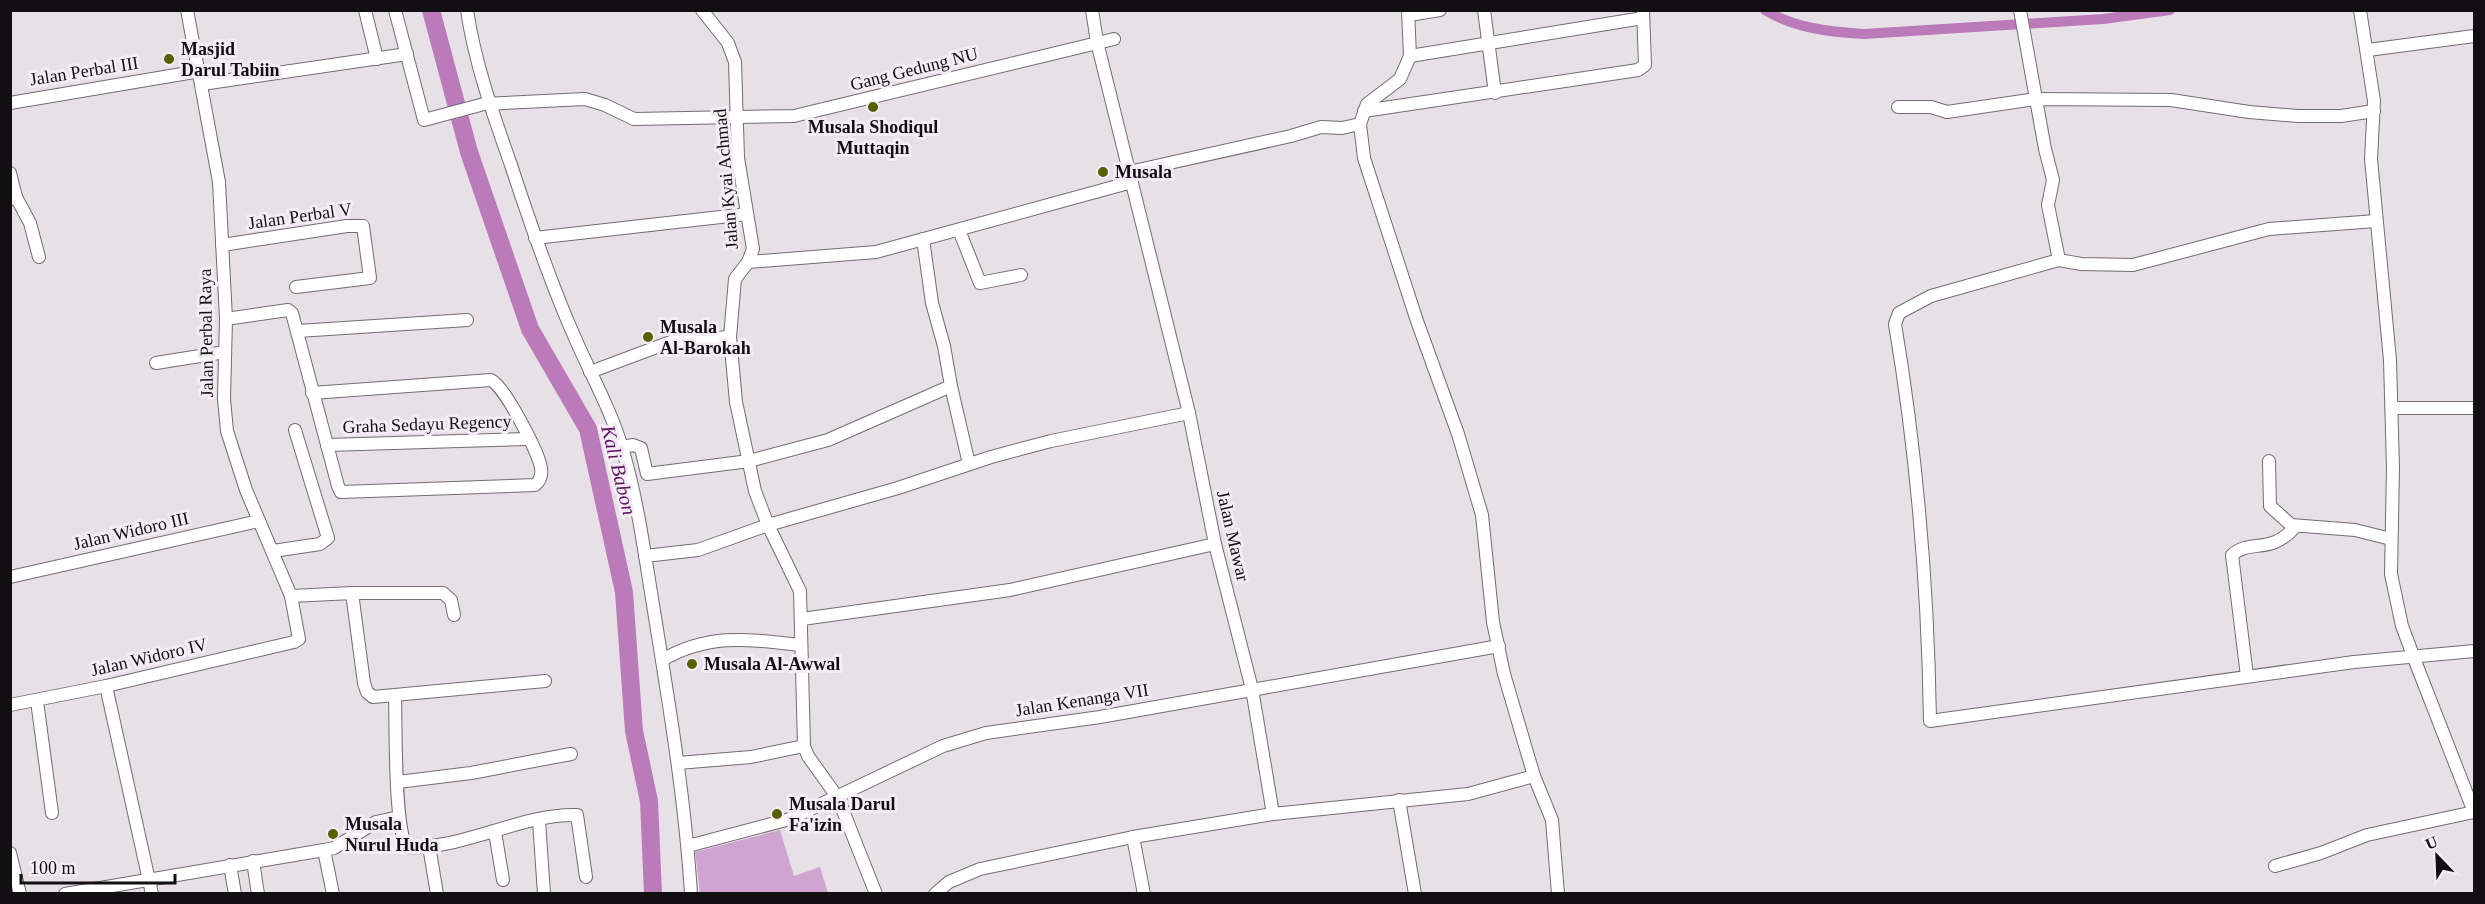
<svg xmlns="http://www.w3.org/2000/svg" width="2485" height="904" font-family="Georgia,serif">
<style>
.green{fill:#d0a4d0}
.lines{fill:none;stroke-linecap:round;stroke-linejoin:round}
.canal{stroke:#bb7bbb;stroke-width:10}
.river{stroke:#bb7bbb;stroke-width:18}
.minor-casing{stroke:#736c73;stroke-width:14}
.minor{stroke:#fff;stroke-width:12}
.poi-dot{fill:#566100;stroke:#f5edf5;stroke-width:2}
.labels{text-anchor:middle;dominant-baseline:central;stroke-width:6;stroke-linejoin:round;paint-order:stroke}
.poi-label{font-size:18px;font-weight:bold;fill:#120f12;stroke:#f5edf5;text-anchor:start}
.street-label{font-size:18px;fill:#120f12;stroke:#f5edf5}
.water-label{font-size:20px;font-style:italic;fill:#601163;stroke:#f5edf5}
</style>
<rect width="100%" height="100%" fill="#e8e0e7"/>
<polygon class="green" points="780,830 794,876 820,867 828,893 700,893 695,852"/>
<g class="lines">
<path class="canal" d="M1765,10c29,18 65,22 99,24l239,-15 67,-9"/>
<polyline class="river" points="431,10 469,152 530,329 588,429 624,592 634,731 649,801 653,894"/>
<defs>
<g id="minor">
<polyline points="365,10 377,59"/>
<polyline points="395,10 424,120 484,104 585,99 605,105 634,119 794,116 1114,39"/>
<path d="M467,10c8,54 26,104 44,155 19,58 39,117 64,173 16,37 36,72 47,110 16,52 23,109 32,163 15,93 31,187 37,283"/>
<polyline points="702,10 728,43 735,62 738,158 753,249 748,262 735,279 730,337 736,402 755,491 768,525 800,591 804,746 808,756 838,798 876,894"/>
<polyline points="1092,10 1097,42 1189,413 1215,544 1252,689 1273,814"/>
<polyline points="1408,10 1410,56 1400,79 1367,104 1360,124 1364,158 1417,321 1458,434 1482,515 1493,622 1504,674 1534,776 1552,820 1558,894"/>
<polyline points="1484,10 1495,93"/>
<polyline points="2020,10 2045,149 2053,180 2048,205 2059,260"/>
<polyline points="2360,10 2374,101 2371,159 2390,360 2393,468 2391,574 2402,626 2417,666 2474,812"/>
<polyline points="1409,15 1440,10"/>
<polyline points="2368,50 2474,36"/>
<polyline points="1410,56 1643,18"/>
<polyline points="202,84 407,54"/>
<polyline points="10,103 200,71"/>
<polyline points="1898,107 1931,107 1947,112 2036,99 2171,100 2249,112 2298,116 2341,116 2374,111"/>
<polyline points="1364,111 1638,70 1645,65 1643,10"/>
<polyline points="1129,172 1291,136 1321,127 1342,128 1360,124"/>
<polyline points="10,173 16,197 10,199"/>
<polyline points="16,197 30,223 39,257"/>
<path d="M2376,221l-107,8 -136,36 -52,-1 -22,-4 -128,36 -32,17 -4,11c22,131 33,264 35,397l424,-59 120,-11"/>
<polyline points="959,230 980,283 1021,275"/>
<polyline points="535,238 747,214"/>
<polyline points="222,245 347,226 363,226 370,278 296,287"/>
<polyline points="748,262 876,252 1132,182"/>
<path d="M226,319l62,-9 4,3 46,173 3,6 194,-7c5,-4 7,-10 6,-17 -2,-15 -36,-81 -50,-88l-179,13"/>
<polyline points="298,331 467,320"/>
<polyline points="156,363 225,352"/>
<polyline points="590,372 673,341 730,337"/>
<polyline points="951,386 969,464"/>
<polyline points="2392,408 2474,408"/>
<polyline points="327,445 528,439"/>
<polyline points="622,447 633,445 641,448 647,474 749,461 828,440 951,386 944,346 932,303 923,239"/>
<polyline points="2269,461 2270,506 2291,525 2355,530 2391,539"/>
<polyline points="273,551 320,544 328,538 295,430"/>
<polyline points="645,556 698,550 768,525 898,488 991,457 1051,441 1189,413"/>
<polyline points="10,577 259,521"/>
<polyline points="352,593 443,593 451,600 454,615"/>
<polyline points="291,596 352,593 364,683 367,692 373,697 545,681"/>
<polyline points="802,619 1010,590 1215,544"/>
<path d="M662,660c47,-27 86,-21 138,-15"/>
<path d="M2247,676l-15,-121c19,-17 38,1 64,-29"/>
<polyline points="106,686 152,894"/>
<path d="M395,697c1,28 -1,132 12,150 55,3 116,-34 170,-32l9,62"/>
<polyline points="37,701 52,813"/>
<polyline points="10,705 106,686 294,642 299,639 291,596 246,490 227,431 224,399 226,319 219,182 187,10"/>
<polyline points="678,763 751,757 804,746"/>
<polyline points="398,782 471,773 571,754"/>
<polyline points="1399,800 1415,894"/>
<polyline points="539,821 544,894"/>
<polyline points="495,832 503,880"/>
<polyline points="1133,837 1144,894"/>
<polyline points="429,846 437,894"/>
<polyline points="688,846 790,819 943,746 986,733 1100,717 1499,646"/>
<polyline points="324,850 333,894"/>
<polyline points="10,853 20,894"/>
<polyline points="253,861 258,894"/>
<polyline points="230,865 235,894"/>
<polyline points="2275,866 2321,853 2367,835 2474,812"/>
<polyline points="65,894 324,850 334,848 376,822 399,817"/>
<polyline points="935,894 949,882 980,869 1133,837 1273,814 1468,794 1534,776"/>
</g>
</defs>
<use href="#minor" class="minor-casing"/>
<use href="#minor" class="minor"/>
</g>
<g class="poi-dot">
<circle cx="169" cy="59" r="6"/>
<circle cx="873" cy="107" r="6"/>
<circle cx="1103" cy="172" r="6"/>
<circle cx="648" cy="337" r="6"/>
<circle cx="692" cy="664" r="6"/>
<circle cx="777" cy="814" r="6"/>
<circle cx="333" cy="834" r="6"/>
</g>
<g class="labels">
<g class="poi-label">
<text x="181" y="49">Masjid<tspan x="181" dy="21">Darul Tabiin</tspan></text>
<text x="873" y="127" text-anchor="middle">Musala Shodiqul<tspan x="873" dy="21">Muttaqin</tspan></text>
<text x="1115" y="172">Musala</text>
<text x="660" y="327">Musala<tspan x="660" dy="21">Al-Barokah</tspan></text>
<text x="704" y="664">Musala Al-Awwal</text>
<text x="789" y="804">Musala Darul<tspan x="789" dy="21">Fa'izin</tspan></text>
<text x="345" y="824">Musala<tspan x="345" dy="21">Nurul Huda</tspan></text>
</g>
<g class="street-label">
<text transform="translate(914 69) rotate(-14)">Gang Gedung NU</text>
<text transform="translate(84 71) rotate(-9)">Jalan Perbal III</text>
<text transform="translate(726 179) rotate(-95)">Jalan Kyai Achmad</text>
<text transform="translate(300 216) rotate(-8)">Jalan Perbal V</text>
<text transform="translate(206 333) rotate(-91)">Jalan Perbal Raya</text>
<text transform="translate(427 424) rotate(-2)">Graha Sedayu Regency</text>
<text transform="translate(131 531) rotate(-13)">Jalan Widoro III</text>
<text transform="translate(1233 536) rotate(77)">Jalan Mawar</text>
<text transform="translate(149 657) rotate(-13)">Jalan Widoro IV</text>
<text transform="translate(1082 700) rotate(-9)">Jalan Kenanga VII</text>
</g>
<g class="water-label">
<text transform="translate(619 470) rotate(76)">Kali Babon</text>
</g>
</g>
<rect width="2485" height="904" fill="none" stroke="#120f12" stroke-width="24"/>
<g transform="translate(2437 856) rotate(337)" stroke="#f5edf5" stroke-width="4.5" paint-order="stroke">
<path d="M0-4.5L10 22L0 15L-10 22Z" fill="#120f12"/>
<text y="-9" font-size="16" font-weight="bold" text-anchor="middle" fill="#120f12">U</text>
</g>
<path d="M21 874v9h154v-9" fill="none" stroke="#120f12" stroke-width="3"/>
<text x="30" y="874" font-size="18" fill="#120f12" stroke="#f5edf5" stroke-width="4.5" paint-order="stroke">100 m</text>
</svg>
